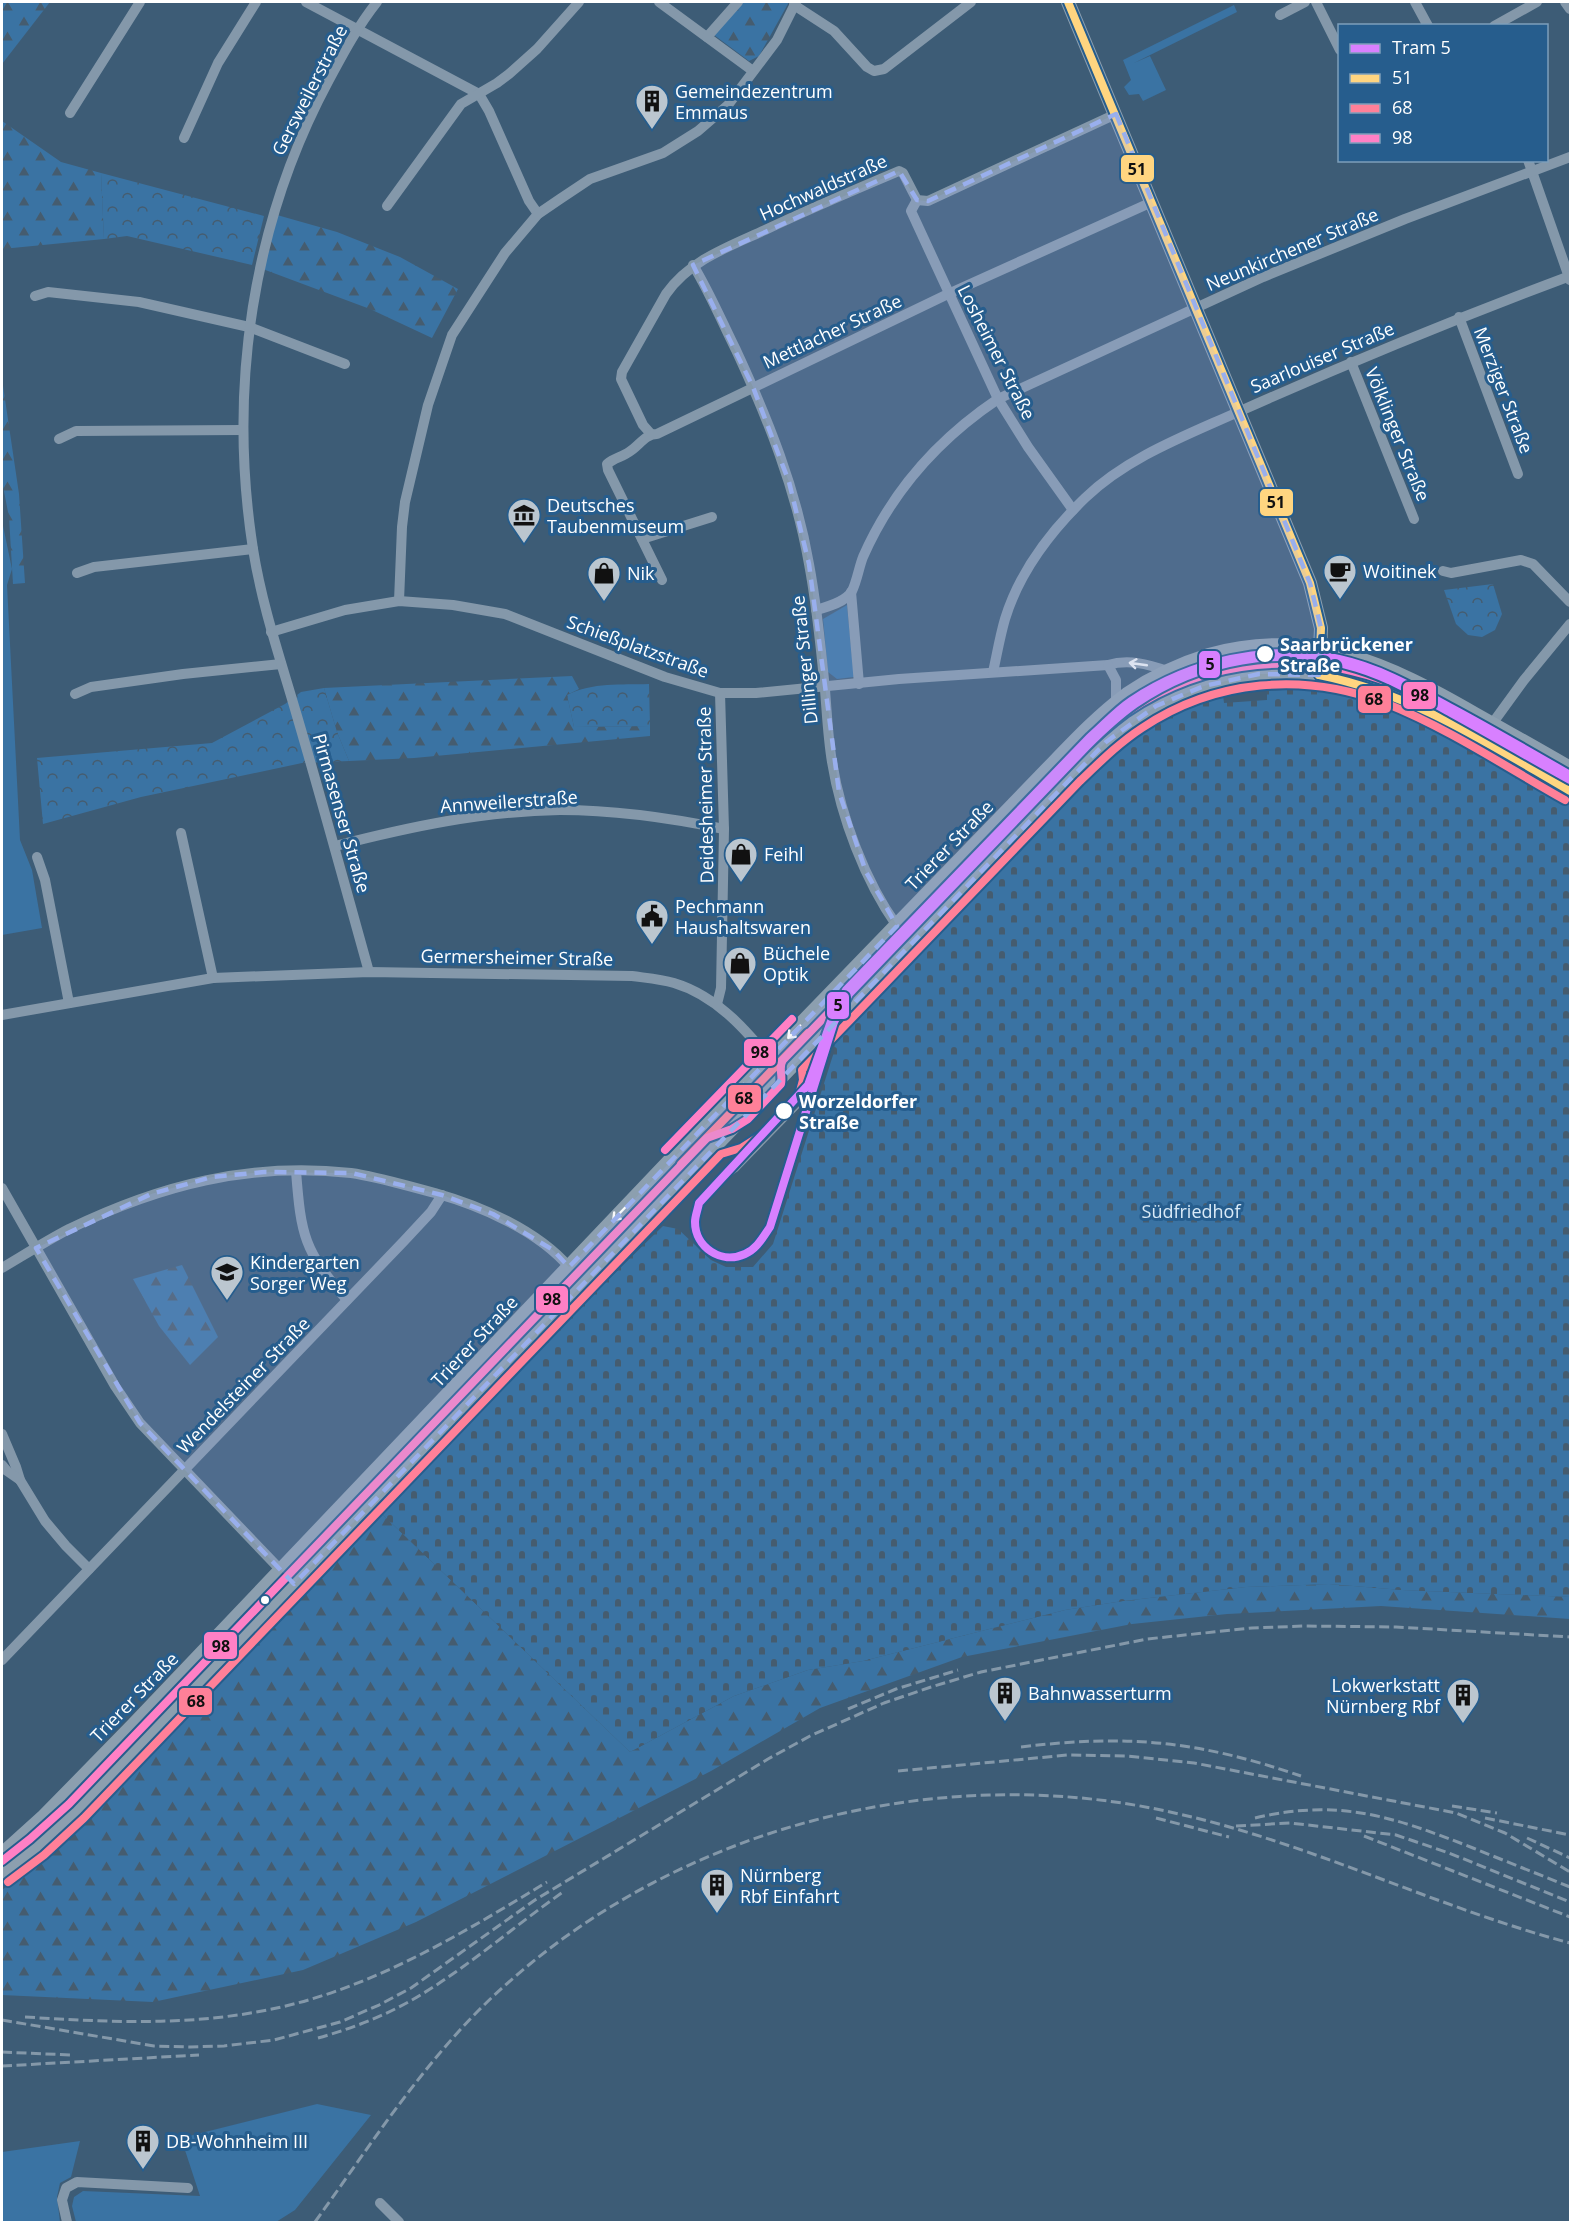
<svg xmlns="http://www.w3.org/2000/svg" width="1572" height="2224" font-family="'Open Sans',sans-serif">
<style>
.green{fill:#3a73a3}
.forest{fill:url(#forest-firs)}
.cemetery{fill:url(#cemetery-stones)}
.park{fill:url(#park-crowns)}
.lines{fill:none;stroke-linecap:round;stroke-linejoin:round}
.minor{stroke:#8498aa;stroke-width:10}
.secondary{stroke:#8c9faf;stroke-width:14}
.tram{stroke:#8498a9;stroke-width:1.5}
.rail{stroke:#8498a9;stroke-width:3;stroke-dasharray:10 4.5;stroke-linecap:butt}
.bus-1-casing{stroke:#265d8d;stroke-width:12}
.bus-2-casing{stroke:#265d8d;stroke-width:12}
.bus-3-casing{stroke:#265d8d;stroke-width:12}
.bus-1{stroke:#ffd580;stroke-width:8}
.bus-2{stroke:#ff8098;stroke-width:8}
.bus-3{stroke:#ff80c5;stroke-width:8}
.tram-1-casing{stroke:#265d8d;stroke-width:12}
.tram-1{stroke:#d880ff;stroke-width:8}
.oneway{stroke:#edf0f2}
.oneway2{stroke:#f9fafb}
.marked{fill:#99afed;fill-opacity:0.2;stroke:#99afed;stroke-width:4.5;stroke-dasharray:12 8;stroke-linejoin:round}
.stop-dot{fill:#fff;stroke:#265d8d;stroke-width:2}
.labels{text-anchor:middle;dominant-baseline:central;stroke-width:6;stroke-linejoin:round;paint-order:stroke}
.street-label{font-size:18px;fill:#fff;stroke:#265d8d}
.poi-label{font-size:18px;fill:#fff;stroke:#265d8d;text-anchor:start}
.stop-label{font-size:18px;font-weight:bold;fill:#fff;stroke:#265d8d;text-anchor:start}
.park-label{font-size:18px;fill:#daebf8;stroke:#265d8d}
.line-badge{stroke:#265d8d;stroke-width:2}
.pale-badge-label{font-size:16px;text-anchor:middle;font-weight:bold;fill:#111}
</style>
<defs>
<pattern id="forest-firs" width="22" height="20" patternUnits="userSpaceOnUse" patternTransform="scale(1.5)"><rect width="22" height="20" fill="#3a73a3"/><path d="M5 1l3.5 6h-7zM16 11l3.5 6h-7z" fill="#455c6f"/></pattern>
<pattern id="cemetery-stones" width="16" height="16" patternUnits="userSpaceOnUse" patternTransform="scale(1.5)"><rect width="16" height="16" fill="#3a73a3"/><path d="M2 7V4a2 2 0 0 1 4 0v3zM10 15v-3a2 2 0 0 1 4 0v3z" fill="#455c6f"/></pattern>
<pattern id="park-crowns" width="20" height="18" patternUnits="userSpaceOnUse" patternTransform="scale(1.5)"><rect width="20" height="18" fill="#3a73a3"/><path d="M2 6a3 3 0 1 1 6 0M12 15a3 3 0 1 1 6 0" fill="none" stroke="#455c6f"/></pattern>
</defs>
<rect width="100%" height="100%" fill="#3d5c76"/>
<g class="green">
<polygon points="1234,5 1237,12 1134,63 1150,56 1166,90 1143,101 1139,94 1129,95 1124,87 1131,80 1123,60"/>
<polygon points="2,521 12,569 7,585 20,840 32,870 42,928 2,935"/>
<polygon points="847,605 854,677 837,679 828,672 823,619"/>
<polygon points="620,1220 630,1229 323,1545 321,1541 358,1503 397,1456"/>
<path d="M310,1547l5,6c-8,10 -14,17 -26,17z"/>
<polygon points="266,1592 268,1596 75,1804 26,1848 2,1866 2,1858"/>
<polygon points="317,2104 371,2115 295,2210 276,2222 76,2222 72,2206 74,2197 83,2191 200,2196 181,2138"/>
<polygon points="80,2141 71,2177 60,2183 57,2197 60,2222 2,2222 2,2152"/>
</g>
<g class="forest">
<polygon points="2,2 50,2 2,64"/>
<polygon points="743,2 789,2 759,56 749,61 714,35"/>
<polygon points="2,121 61,162 101,173 104,239 2,249"/>
<polygon points="277,215 337,232 400,257 458,289 432,338 370,309 260,268"/>
<polygon points="2,379 19,494 25,583 13,584 9,517 2,481"/>
<polygon points="572,676 579,689 567,695 574,727 650,726 650,736 414,758 349,761 337,732 324,688"/>
<polygon points="182,1265 218,1337 190,1365 159,1326 133,1279"/>
<polygon points="382,1514 630,1752 734,1696 808,1670 863,1661 1065,1610 1123,1601 1246,1587 1329,1584 1402,1590 1570,1597 1570,1619 1381,1606 1227,1614 1132,1624 962,1657 820,1708 711,1771 416,1922 303,1970 153,2002 2,1995 2,1890 54,1851 137,1763"/>
</g>
<polygon class="cemetery" points="1301,689 1335,693 1403,706 1570,799 1570,1597 1402,1590 1329,1584 1246,1587 1123,1601 1065,1610 863,1661 808,1670 734,1696 630,1752 382,1514 412,1482 410,1479 518,1368 663,1226 678,1229 711,1260 726,1267 753,1267 773,1244 834,1052 836,1032 1128,731 1157,713 1179,703 1223,695 1224,703 1267,700 1267,691"/>
<g class="park">
<polygon points="101,173 264,216 252,265 127,236 104,239"/>
<polygon points="1493,584 1502,614 1495,630 1482,637 1468,635 1456,624 1444,590"/>
<path d="M649,684l1,42 -76,1 -7,-32c26,-13 54,-10 82,-11z"/>
<polygon points="324,688 337,732 349,761 302,763 141,797 43,824 37,758 212,743 285,704 301,692"/>
</g>
<g class="lines">
<g class="minor">
<polyline points="306,2 479,94 489,111 529,201 538,214"/>
<polyline points="659,2 753,71"/>
<polyline points="1316,2 1340,50"/>
<polyline points="1415,2 1428,26"/>
<polyline points="1565,2 1570,9"/>
<polyline points="794,5 834,31 867,67 874,71 884,69 971,2"/>
<polyline points="1280,15 1305,2"/>
<polyline points="1494,26 1537,2"/>
<polyline points="707,37 738,2"/>
<polyline points="70,113 140,2"/>
<polyline points="184,138 218,63 256,2"/>
<polyline points="1528,160 1570,280"/>
<polyline points="917,200 911,211 998,399 1028,447 1073,510"/>
<polyline points="387,206 461,104 497,83 509,74 537,49 579,2"/>
<path d="M693,265c17,28 29,57 43,85 32,69 60,139 73,214 8,42 12,84 16,126 2,24 3,48 7,72 9,55 33,119 65,164"/>
<polyline points="35,296 48,292 139,302 249,327 345,364"/>
<polyline points="1459,317 1518,474"/>
<polyline points="1351,362 1414,519"/>
<path d="M651,434l-8,-9 -22,-46 1,-7 44,-78c24,-34 62,-47 99,-64 44,-21 89,-40 134,-59l4,2 14,27 11,1 188,-87"/>
<polyline points="59,439 76,431 242,430"/>
<polyline points="642,539 712,517"/>
<polyline points="1443,571 1451,573 1521,560 1533,564 1570,602"/>
<polyline points="77,573 94,567 253,549"/>
<path d="M662,580l-54,-110 -1,-6c7,-6 15,-7 22,-12 10,-6 16,-18 28,-18l291,-140 204,-92"/>
<polyline points="851,592 859,684"/>
<polyline points="399,601 402,527 405,502 428,405 452,335 505,253 538,214 560,199 590,179 663,153 698,131 728,105 777,40 796,2"/>
<path d="M816,610c11,-3 30,-8 36,-19 5,-10 7,-24 11,-34 29,-66 77,-119 135,-158l265,-122 142,-58 165,-62"/>
<path d="M271,632l74,-22 54,-9 54,4 52,9 160,63 55,16h36l143,-14 209,-14c20,-6 40,-1 59,6"/>
<polyline points="1108,665 1116,680 1116,703"/>
<path d="M993,672c4,-18 7,-36 12,-53 14,-46 46,-88 80,-121 43,-41 100,-62 153,-86 110,-49 220,-94 332,-136"/>
<polyline points="75,694 91,687 183,674 281,664"/>
<polyline points="1492,724 1524,680 1570,624"/>
<polyline points="181,833 213,978"/>
<path d="M335,846c74,-19 148,-35 225,-36 55,0 111,8 164,19"/>
<polyline points="37,857 45,880 69,1003"/>
<path d="M369,972c-24,-86 -47,-171 -72,-256 -16,-55 -35,-110 -44,-167 -25,-161 -1,-326 76,-469 15,-28 29,-54 48,-78"/>
<polyline points="717,1004 721,988 724,829 720,693"/>
<path d="M2,1015l211,-37 156,-6 263,4c14,2 28,3 42,7 47,14 79,55 109,92"/>
<path d="M296,1171c5,65 8,80 51,129"/>
<polyline points="2,1188 115,1386 140,1423 294,1584"/>
<path d="M2,1268c22,-13 44,-27 67,-39 91,-44 180,-67 282,-56 28,4 56,13 84,20 46,13 102,37 134,74"/>
<polyline points="2,1434 16,1467 20,1480"/>
<polyline points="2,1465 7,1471 20,1480 45,1521 66,1546 89,1569"/>
<polyline points="2,1660 404,1241 431,1212 442,1195"/>
<polyline points="380,2203 399,2222"/>
<polyline points="67,2222 62,2200 66,2188 77,2182 188,2188"/>
</g>
<g class="secondary">
<polyline points="1068,2 1310,583 1321,628 1319,675"/>
<path d="M2,1854l42,-38 90,-92 592,-623 328,-339c23,-24 46,-48 73,-68 25,-17 53,-30 82,-39 101,-29 181,10 266,59 32,18 64,36 95,54"/>
<path d="M2,1874l35,-27 39,-36 970,-1009c27,-29 54,-57 86,-80 32,-23 69,-38 108,-45 124,-22 228,58 330,114"/>
</g>
<polyline class="tram" points="712,1188 737,1171 802,1104 814,1072"/>
<g class="rail">
<polyline points="848,1709 896,1689 958,1670"/>
<path d="M1021,1747c107,-13 178,-6 280,29"/>
<polyline points="898,1771 1068,1755 1126,1756 1194,1763 1456,1813 1505,1833 1570,1872"/>
<polyline points="1452,1806 1497,1813"/>
<polyline points="1156,1818 1229,1837"/>
<path d="M1255,1818c85,-20 139,-1 218,30 32,13 65,26 97,39"/>
<polyline points="1485,1818 1570,1835"/>
<polyline points="1236,1826 1290,1823 1396,1835 1449,1853 1570,1902"/>
<polyline points="1364,1836 1570,1917"/>
<polyline points="1527,1838 1570,1858"/>
<path d="M25,2017c80,5 158,9 237,-6 104,-19 196,-75 285,-129"/>
<polyline points="2,2020 154,2046 190,2047 224,2046 274,2040 340,2022 379,2005 411,1988 535,1900 768,1759 810,1736 884,1703 931,1687 981,1672 1147,1639 1252,1628 1304,1626 1396,1627 1570,1637"/>
<path d="M318,2038c32,-9 64,-21 94,-38 54,-31 101,-73 151,-108"/>
<polyline points="2,2052 70,2055"/>
<polyline points="2,2066 199,2055"/>
<path d="M315,2222c52,-72 100,-147 163,-211 180,-180 454,-255 701,-197 133,30 259,94 391,129"/>
</g>
<defs>
<g id="bus-1">
<polyline points="1068,2 1310,583 1321,628 1319,675"/>
<path d="M1319,675c95,19 168,68 251,116"/>
</g>
<g id="bus-2">
<polyline points="681,1164 808,1033"/>
<path d="M8,1882l36,-27 40,-37 637,-664 20,-6 22,-14 36,-39 4,-15 -1,-10 278,-289c20,-19 39,-38 62,-53 73,-49 162,-56 243,-25 63,25 121,64 180,97"/>
</g>
<g id="bus-3">
<polyline points="665,1150 792,1019"/>
<path d="M2,1861l28,-22 39,-35 638,-666 25,-9 16,-10 33,-35c2,-9 -3,-17 2,-24l283,-293c19,-20 39,-39 61,-55 79,-54 179,-62 266,-28 63,24 119,63 177,95"/>
</g>
</defs>
<use href="#bus-1" class="bus-1-casing"/>
<use href="#bus-2" class="bus-2-casing"/>
<use href="#bus-3" class="bus-3-casing"/>
<use href="#bus-1" class="bus-1"/>
<use href="#bus-2" class="bus-2"/>
<use href="#bus-3" class="bus-3"/>
<defs>
<path id="tram-1" d="M1570,775c-38,-22 -76,-44 -115,-65 -37,-20 -74,-42 -116,-51 -71,-16 -148,2 -208,42 -15,10 -27,24 -41,36l-244,253 -12,23 -26,72 -109,118c-1,6 -4,13 -4,19 0,25 26,43 50,32 12,-5 18,-17 25,-27l64,-205 15,-28 238,-248c15,-15 31,-30 48,-42 64,-44 147,-60 222,-36 33,10 64,28 94,45 40,22 79,45 119,67"/>
</defs>
<use href="#tram-1" class="tram-1-casing"/>
<use href="#tram-1" class="tram-1"/>
</g>
<defs><path id="oneway-shaft" d="M-6 0H5M1.5-3L5.5 0L1.5 3" fill="none" stroke-width="1.6" stroke-linecap="round" stroke-linejoin="round" transform="scale(1.5)"/></defs>
<use class="oneway" href="#oneway-shaft" transform="translate(1138 664) rotate(-172)"/>
<g class="oneway2">
<use href="#oneway-shaft" transform="translate(794 1032) rotate(134)"/>
<use href="#oneway-shaft" transform="translate(619 1214) rotate(134)"/>
</g>
<path class="marked" d="M1116,114l194,469 11,45 -2,47 -60,-1 -55,12 -48,20 -50,36 -812,842 -154,-161 -104,-175 115,-54 61,-17 52,-5 88,1 90,22 51,19 60,36 16,17 328,-341 -31,-54 -27,-80 -30,-228 -20,-82 -36,-95 -60,-122 206,-94 18,29 11,1z"/>
<defs>
<symbol id="building-pin" viewBox="-11 -11 22 30"><path d="M0 17L-7.5 6A9.5 9.5 0 1 1 7.5 6Z" fill="#bbc6cf" stroke="#265d8d"/><path d="M-4-6H4V6H1V3H-1V6H-4ZM-2.5-4.3h1.7v1.8h-1.7ZM.8-4.3h1.7v1.8H.8ZM-2.5-1h1.7V.8h-1.7ZM.8-1h1.7V.8H.8Z" fill="#111"/></symbol>
<symbol id="museum-pin" viewBox="-11 -11 22 30"><path d="M0 17L-7.5 6A9.5 9.5 0 1 1 7.5 6Z" fill="#bbc6cf" stroke="#265d8d"/><path d="M0-6L6-3V-2H-6V-3ZM-5-1h2V3h-2ZM-1-1h2V3h-2ZM3-1h2V3H3ZM-6 4H6V6H-6Z" fill="#111"/></symbol>
<symbol id="cafe-pin" viewBox="-11 -11 22 30"><path d="M0 17L-7.5 6A9.5 9.5 0 1 1 7.5 6Z" fill="#bbc6cf" stroke="#265d8d"/><path d="M-5.5-4.5H6V0H3Q3 3.5 0 3.5H-2.5Q-5.5 3.5-5.5 0ZM3-3.2v2h1.7v-2ZM-6 4.5H4V6H-6Z" fill="#111"/></symbol>
<symbol id="shop-pin" viewBox="-11 -11 22 30"><path d="M0 17L-7.5 6A9.5 9.5 0 1 1 7.5 6Z" fill="#bbc6cf" stroke="#265d8d"/><path d="M-5-2.5h2.3a2.7 3.5 0 0 1 5.4 0H5L5.5 6h-11ZM-1.5-2.5h3a1.5 2.3 0 0 0-3 0Z" fill="#111"/></symbol>
<symbol id="civic-pin" viewBox="-11 -11 22 30"><path d="M0 17L-7.5 6A9.5 9.5 0 1 1 7.5 6Z" fill="#bbc6cf" stroke="#265d8d"/><path d="M-.6-6.5H3V-4.5H.6V-3L4-1V1h2V6H-6V1h2V-1L-.6-3ZM-1.2 2.5V6h2.4V2.5Z" fill="#111"/></symbol>
<symbol id="school-pin" viewBox="-11 -11 22 30"><path d="M0 17L-7.5 6A9.5 9.5 0 1 1 7.5 6Z" fill="#bbc6cf" stroke="#265d8d"/><path d="M0-5L7-2L0 1L-7-2ZM-4 1L0 2.5L4 1V4Q0 6-4 4Z" fill="#111"/></symbol>
</defs>
<g fill-rule="evenodd">
<use href="#building-pin" x="633" y="82" width="38" height="52"/>
<use href="#museum-pin" x="505" y="496" width="38" height="52"/>
<use href="#cafe-pin" x="1321" y="552" width="38" height="52"/>
<use href="#shop-pin" x="585" y="554" width="38" height="52"/>
<use href="#shop-pin" x="722" y="835" width="38" height="52"/>
<use href="#civic-pin" x="633" y="897" width="38" height="52"/>
<use href="#shop-pin" x="721" y="944" width="38" height="52"/>
<use href="#school-pin" x="208" y="1253" width="38" height="52"/>
<use href="#building-pin" x="986" y="1674" width="38" height="52"/>
<use href="#building-pin" x="1444" y="1676" width="38" height="52"/>
<use href="#building-pin" x="698" y="1866" width="38" height="52"/>
<use href="#building-pin" x="124" y="2122" width="38" height="52"/>
</g>
<g class="stop-dot">
<circle cx="1265" cy="654" r="9"/>
<circle cx="784" cy="1111" r="9"/>
<circle cx="265" cy="1600" r="5"/>
</g>
<g class="labels">
<g class="street-label">
<text transform="translate(309 90) rotate(-63)">Gersweilerstraße</text>
<text transform="translate(823 187) rotate(-24)">Hochwaldstraße</text>
<text transform="translate(1292 249) rotate(-23)">Neunkirchener Straße</text>
<text transform="translate(832 331) rotate(-25)">Mettlacher Straße</text>
<text transform="translate(997 352) rotate(63)">Losheimer Straße</text>
<text transform="translate(1322 357) rotate(-23)">Saarlouiser Straße</text>
<text transform="translate(1504 390) rotate(69)">Merziger Straße</text>
<text transform="translate(1398 434) rotate(68)">Völklinger Straße</text>
<text transform="translate(638 646) rotate(20)">Schießplatzstraße</text>
<text transform="translate(804 660) rotate(-96)">Dillinger Straße</text>
<text transform="translate(705 795) rotate(-91)">Deidesheimer Straße</text>
<text transform="translate(509 801) rotate(-4)">Annweilerstraße</text>
<text transform="translate(342 813) rotate(74)">Pirmasenser Straße</text>
<text transform="translate(949 845) rotate(-46)">Trierer Straße</text>
<text transform="translate(517 957) rotate(1)">Germersheimer Straße</text>
<text transform="translate(474 1341) rotate(-47)">Trierer Straße</text>
<text transform="translate(243 1385) rotate(-46)">Wendelsteiner Straße</text>
<text transform="translate(134 1697) rotate(-46)">Trierer Straße</text>
</g>
<g class="poi-label">
<text x="675" y="91">Gemeindezentrum<tspan x="675" dy="21">Emmaus</tspan></text>
<text x="547" y="505">Deutsches<tspan x="547" dy="21">Taubenmuseum</tspan></text>
<text x="1363" y="571">Woitinek</text>
<text x="627" y="573">Nik</text>
<text x="764" y="854">Feihl</text>
<text x="675" y="906">Pechmann<tspan x="675" dy="21">Haushaltswaren</tspan></text>
<text x="763" y="953">Büchele<tspan x="763" dy="21">Optik</tspan></text>
<text x="250" y="1262">Kindergarten<tspan x="250" dy="21">Sorger Weg</tspan></text>
<text x="1440" y="1685" text-anchor="end">Lokwerkstatt<tspan x="1440" dy="21">Nürnberg Rbf</tspan></text>
<text x="1028" y="1693">Bahnwasserturm</text>
<text x="740" y="1875">Nürnberg<tspan x="740" dy="21">Rbf Einfahrt</tspan></text>
<text x="166" y="2141">DB-Wohnheim III</text>
</g>
<g class="stop-label">
<text x="1280" y="644">Saarbrückener<tspan x="1280" dy="21">Straße</tspan></text>
<text x="799" y="1101">Worzeldorfer<tspan x="799" dy="21">Straße</tspan></text>
</g>
<g class="park-label">
<text x="1191" y="1211">Südfriedhof</text>
</g>
</g>
<g class="line-badge">
<rect x="1120" y="154" width="35" height="29" rx="6" fill="#ffd580"/>
<rect x="1259" y="488" width="35" height="29" rx="6" fill="#ffd580"/>
<rect x="1198" y="650" width="23" height="29" rx="6" fill="#d880ff"/>
<rect x="1402" y="681" width="35" height="29" rx="6" fill="#ff80c5"/>
<rect x="1357" y="685" width="35" height="29" rx="6" fill="#ff8098"/>
<rect x="826" y="991" width="24" height="29" rx="6" fill="#d880ff"/>
<rect x="743" y="1038" width="34" height="29" rx="6" fill="#ff80c5"/>
<rect x="727" y="1084" width="35" height="29" rx="6" fill="#ff8098"/>
<rect x="535" y="1285" width="34" height="29" rx="6" fill="#ff80c5"/>
<rect x="203" y="1631" width="35" height="29" rx="6" fill="#ff80c5"/>
<rect x="178" y="1687" width="35" height="29" rx="6" fill="#ff8098"/>
</g>
<g class="pale-badge-label">
<text x="1137" y="175">51</text>
<text x="1276" y="508">51</text>
<text x="1210" y="670">5</text>
<text x="1420" y="701">98</text>
<text x="1374" y="705">68</text>
<text x="838" y="1011">5</text>
<text x="760" y="1058">98</text>
<text x="744" y="1104">68</text>
<text x="552" y="1305">98</text>
<text x="221" y="1652">98</text>
<text x="196" y="1707">68</text>
</g>
<rect width="1572" height="2224" fill="none" stroke="#ffffff" stroke-width="6"/>
<rect x="1338" y="24" width="210" height="138" fill="#265d8d" stroke="#7d9ebb" stroke-width="1.5"/>
<rect x="1350" y="44" width="30" height="9" fill="#d880ff" stroke="#7d9ebb" stroke-width="1.5"/>
<text x="1392" y="54" font-size="18" fill="#ffffff">Tram 5</text>
<rect x="1350" y="74" width="30" height="9" fill="#ffd580" stroke="#7d9ebb" stroke-width="1.5"/>
<text x="1392" y="84" font-size="18" fill="#ffffff">51</text>
<rect x="1350" y="104" width="30" height="9" fill="#ff8098" stroke="#7d9ebb" stroke-width="1.5"/>
<text x="1392" y="114" font-size="18" fill="#ffffff">68</text>
<rect x="1350" y="134" width="30" height="9" fill="#ff80c5" stroke="#7d9ebb" stroke-width="1.5"/>
<text x="1392" y="144" font-size="18" fill="#ffffff">98</text>
</svg>
